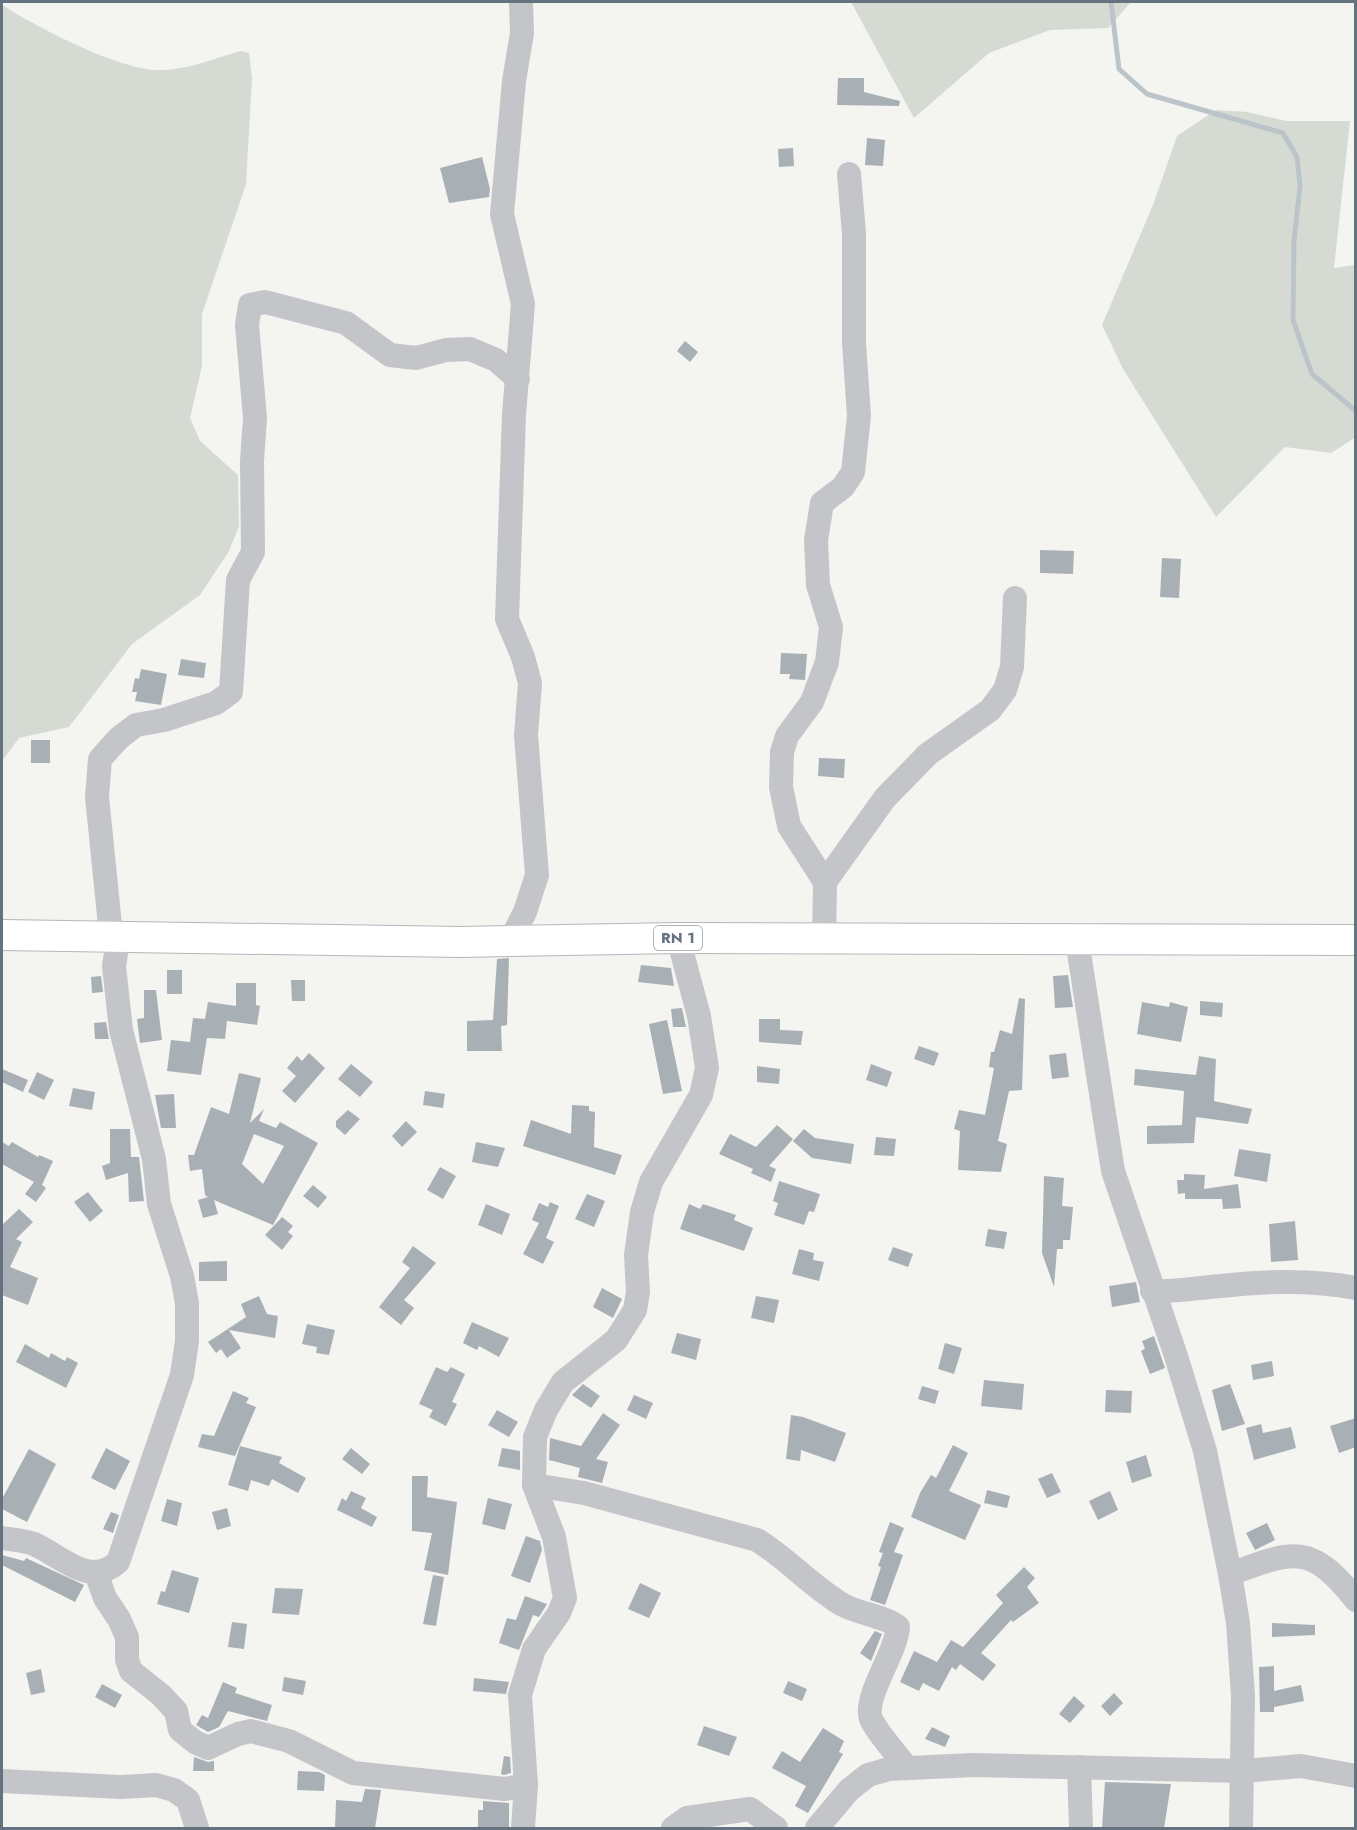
<svg xmlns="http://www.w3.org/2000/svg" width="1357" height="1830" font-family="Jost,sans-serif">
<style>
.green{fill:#d5dbd2}
.lines{fill:none;stroke-linecap:round;stroke-linejoin:round}
.stream{stroke:#bbc4c9;stroke-width:5}
.building{fill:#a9b0b5;fill-rule:evenodd}
.major-casing{stroke:#b3b7ba;stroke-width:32}
.minor{stroke:#c3c5c9;stroke-width:24}
.major{stroke:#fff;stroke-width:30}
.labels{text-anchor:middle;dominant-baseline:central;stroke-width:6;stroke-linejoin:round;paint-order:stroke}
.shield{fill:#fff;stroke:#939ca6;stroke-width:1.5}
.shield-label{font-size:15px;font-weight:bold;fill:#657280}
</style>
<rect width="100%" height="100%" fill="#f4f4f1"/>
<g class="green">
<polygon points="851,2 1131,2 1108,28 1050,30 989,53 914,118"/>
<path d="M2,5c35,22 121,68 162,65 25,-1 52,-12 77,-19l8,2 3,25 -6,106 -44,130v52l-12,52 10,23 38,34 1,51 -10,25 -29,44 -68,49 -63,83 -50,11 -17,23z"/>
<polygon points="1216,110 1247,112 1286,121 1350,121 1334,268 1355,265 1356,437 1331,453 1285,447 1216,517 1123,369 1102,325 1153,205 1177,136"/>
</g>
<g class="lines">
<polyline class="stream" points="1111,2 1119,69 1147,94 1283,133 1297,157 1300,186 1294,241 1293,320 1312,374 1356,411"/>
</g>
<g class="building">
<polygon points="838,78 864,78 864,92 900,101 899,106 837,105"/>
<polygon points="867,138 885,140 883,166 865,165"/>
<polygon points="793,148 794,166 779,167 778,149"/>
<polygon points="482,157 490,189 489,197 449,203 440,168"/>
<polygon points="685,341 698,352 690,362 677,351"/>
<polygon points="1040,550 1074,551 1073,574 1040,573"/>
<polygon points="1162,558 1181,559 1179,598 1160,597"/>
<polygon points="781,653 807,654 805,680 789,679 790,674 780,674"/>
<polygon points="181,659 206,663 204,678 178,675"/>
<polygon points="141,669 167,674 161,705 135,701 137,692 132,692 135,678 139,679"/>
<rect x="31" y="740" width="19" height="23"/>
<polygon points="819,758 845,759 844,778 818,776"/>
<polygon points="509,958 507,1025 501,1026 502,1051 467,1051 467,1021 493,1020 497,959"/>
<polygon points="641,965 671,968 674,986 638,982"/>
<rect x="167" y="970" width="15" height="24"/>
<polygon points="1068,975 1073,1007 1055,1008 1053,976"/>
<polygon points="101,976 103,992 92,993 91,977"/>
<polygon points="291,980 305,980 305,1001 292,1001"/>
<polygon points="236,983 256,983 256,1005 260,1006 257,1025 227,1021 225,1039 207,1038 201,1075 167,1071 171,1040 190,1042 193,1018 205,1019 208,1002 236,1006"/>
<polygon points="144,990 156,990 162,1040 140,1043 137,1019 144,1018"/>
<polygon points="1019,998 1025,999 1022,1090 1009,1091 998,1141 1007,1144 1001,1172 958,1170 960,1131 954,1129 959,1110 985,1115 994,1068 989,1067 991,1052 994,1052 1000,1030 1012,1034"/>
<polygon points="1200,1001 1223,1003 1222,1017 1200,1015"/>
<polygon points="1142,1002 1169,1007 1170,1002 1188,1007 1181,1042 1137,1034"/>
<polygon points="682,1008 686,1027 673,1027 671,1009"/>
<polygon points="759,1019 780,1019 780,1030 803,1031 801,1045 759,1042"/>
<polygon points="667,1020 682,1091 663,1094 649,1024"/>
<polygon points="106,1022 109,1039 95,1039 94,1023"/>
<polygon points="919,1046 939,1053 934,1066 914,1059"/>
<polygon points="309,1053 325,1068 295,1103 282,1091 296,1076 287,1068 297,1056 302,1061"/>
<polygon points="1066,1053 1069,1077 1052,1079 1049,1055"/>
<polygon points="1199,1056 1216,1059 1214,1101 1252,1109 1248,1124 1196,1117 1194,1143 1147,1144 1147,1126 1182,1125 1184,1091 1134,1085 1135,1069 1196,1075"/>
<polygon points="351,1064 373,1082 360,1097 338,1079"/>
<polygon points="871,1064 892,1072 887,1087 866,1080"/>
<polygon points="757,1066 780,1069 779,1084 757,1082"/>
<polygon points="2,1069 28,1080 23,1092 2,1082"/>
<polygon points="37,1072 54,1080 44,1100 28,1092"/>
<path d="M239,1073l22,5 -11,45 14,-14 -5,12 17,7 4,-6 38,21 -45,82 -59,-25 4,14 -15,4 -5,-18 10,-3 -3,-2 -3,-26 -12,2 -2,-16h6l17,-48 18,7zM254,1134l30,12 -21,38 -21,-20z"/>
<polygon points="73,1088 95,1092 92,1110 69,1106"/>
<polygon points="425,1091 445,1094 443,1108 423,1105"/>
<polygon points="174,1094 176,1128 161,1128 155,1095"/>
<polygon points="572,1105 589,1106 589,1111 595,1112 594,1147 622,1155 615,1175 523,1146 531,1120 571,1134"/>
<polygon points="348,1110 360,1119 345,1135 336,1127 336,1121"/>
<polygon points="406,1121 417,1132 402,1147 392,1136"/>
<polygon points="777,1125 793,1139 769,1166 776,1169 771,1182 751,1173 753,1169 719,1154 730,1134 756,1147"/>
<polygon points="110,1129 130,1129 131,1157 139,1157 144,1201 129,1202 128,1173 106,1180 102,1166 110,1163"/>
<polygon points="804,1129 815,1138 854,1144 851,1164 812,1158 793,1141"/>
<polygon points="876,1137 896,1139 894,1156 874,1155"/>
<polygon points="2,1142 9,1146 12,1142 38,1157 39,1155 53,1161 42,1185 46,1188 36,1202 25,1194 34,1182 2,1164"/>
<polygon points="476,1142 505,1148 498,1167 472,1162"/>
<polygon points="1239,1149 1271,1154 1267,1182 1234,1176"/>
<polygon points="440,1167 456,1176 443,1199 427,1190"/>
<polygon points="1184,1174 1205,1175 1204,1189 1238,1184 1241,1208 1223,1209 1222,1199 1185,1199 1185,1193 1178,1194 1177,1180 1184,1180"/>
<polygon points="1044,1176 1064,1178 1062,1206 1073,1207 1070,1240 1063,1240 1063,1249 1057,1249 1054,1287 1042,1253"/>
<polygon points="779,1181 820,1194 814,1212 809,1211 804,1225 774,1215 778,1203 773,1201"/>
<polygon points="313,1185 327,1197 318,1208 303,1196"/>
<polygon points="88,1192 103,1211 90,1222 74,1202"/>
<polygon points="587,1194 605,1201 594,1227 575,1219"/>
<polygon points="550,1202 559,1206 546,1238 554,1242 543,1264 523,1254 539,1223 532,1220 539,1203 548,1207"/>
<polygon points="486,1204 510,1214 502,1235 478,1225"/>
<polygon points="689,1204 700,1209 703,1204 736,1215 734,1220 753,1228 744,1251 680,1229"/>
<polygon points="19,1209 33,1222 16,1239 22,1242 10,1267 38,1278 28,1305 2,1295 2,1225"/>
<polygon points="282,1217 293,1226 288,1232 293,1236 282,1250 265,1235"/>
<polygon points="1295,1221 1298,1260 1271,1262 1269,1224"/>
<polygon points="988,1229 1007,1232 1004,1249 985,1246"/>
<polygon points="413,1246 436,1263 404,1300 414,1308 401,1325 379,1307 410,1268 402,1262"/>
<polygon points="893,1247 913,1254 908,1267 888,1260"/>
<polygon points="799,1249 814,1253 813,1260 824,1262 819,1281 792,1274"/>
<polygon points="227,1261 227,1281 199,1281 199,1262"/>
<polygon points="1136,1282 1140,1302 1112,1307 1109,1286"/>
<polygon points="602,1288 622,1299 613,1318 593,1307"/>
<polygon points="259,1296 267,1314 278,1316 275,1338 229,1330 241,1348 227,1358 221,1349 216,1353 208,1342 246,1317 241,1304"/>
<polygon points="756,1296 779,1300 774,1323 751,1318"/>
<polygon points="472,1322 509,1338 499,1357 479,1346 477,1350 463,1343"/>
<polygon points="307,1324 335,1330 329,1355 316,1353 317,1347 302,1344"/>
<polygon points="677,1333 701,1339 696,1360 671,1353"/>
<polygon points="1154,1336 1165,1368 1150,1374 1141,1351 1145,1349 1142,1341"/>
<polygon points="945,1343 962,1348 954,1374 938,1369"/>
<polygon points="25,1344 49,1358 51,1353 65,1361 67,1357 78,1363 66,1388 16,1362"/>
<polygon points="1272,1361 1274,1376 1253,1380 1251,1365"/>
<polygon points="436,1367 447,1372 451,1367 465,1374 452,1402 457,1404 446,1426 429,1417 433,1410 419,1404"/>
<polygon points="984,1380 1024,1384 1022,1410 981,1406"/>
<polygon points="583,1384 600,1396 591,1408 572,1395"/>
<polygon points="1230,1384 1245,1424 1222,1431 1212,1390"/>
<polygon points="922,1386 939,1391 935,1404 918,1399"/>
<polygon points="1106,1390 1132,1391 1131,1413 1105,1412"/>
<polygon points="233,1391 249,1398 246,1403 256,1407 235,1456 198,1447 202,1434 214,1436"/>
<polygon points="634,1395 653,1403 646,1419 627,1410"/>
<polygon points="497,1410 518,1422 509,1437 488,1425"/>
<polygon points="603,1413 620,1425 596,1459 608,1462 602,1483 578,1477 580,1468 549,1460 550,1438 581,1446"/>
<polygon points="791,1415 803,1417 846,1433 835,1462 801,1450 800,1461 786,1459"/>
<polygon points="1356,1418 1356,1447 1339,1453 1330,1426"/>
<polygon points="1261,1424 1263,1433 1291,1427 1296,1448 1254,1460 1246,1428"/>
<polygon points="953,1445 968,1453 949,1491 981,1505 965,1540 911,1517 920,1493 931,1475 936,1478"/>
<polygon points="240,1446 282,1457 279,1463 306,1478 298,1493 272,1479 269,1486 251,1480 248,1491 228,1485"/>
<polygon points="106,1448 130,1461 115,1490 91,1478"/>
<polygon points="351,1448 370,1464 362,1474 342,1459"/>
<polygon points="502,1448 520,1451 520,1470 498,1466"/>
<polygon points="29,1449 56,1464 27,1522 2,1509 2,1499"/>
<polygon points="1146,1455 1152,1476 1132,1483 1126,1462"/>
<polygon points="1052,1473 1061,1492 1047,1498 1038,1479"/>
<polygon points="412,1476 428,1476 427,1497 457,1502 448,1575 424,1570 432,1533 412,1531"/>
<polygon points="987,1490 1010,1496 1007,1508 984,1503"/>
<polygon points="351,1491 366,1498 361,1508 377,1517 372,1527 337,1510 342,1498 346,1501"/>
<polygon points="1110,1491 1118,1510 1098,1520 1089,1501"/>
<polygon points="488,1498 512,1504 505,1530 482,1524"/>
<polygon points="167,1499 182,1503 177,1526 161,1521"/>
<polygon points="227,1508 231,1526 217,1530 212,1512"/>
<polygon points="111,1512 119,1515 113,1533 103,1529"/>
<polygon points="890,1522 904,1528 894,1552 903,1555 885,1605 870,1600 881,1567 878,1566 883,1553 879,1552"/>
<polygon points="1267,1523 1275,1540 1255,1550 1246,1533"/>
<polygon points="526,1536 540,1541 542,1550 530,1583 511,1576"/>
<polygon points="2,1555 24,1561 26,1558 84,1585 75,1602 2,1565"/>
<polygon points="1024,1567 1035,1578 1027,1587 1039,1603 1013,1622 1011,1620 981,1653 996,1665 983,1681 960,1664 956,1670 952,1667 939,1691 923,1683 919,1691 900,1682 914,1651 937,1662 951,1640 963,1647 1003,1603 996,1595"/>
<polygon points="172,1570 199,1578 189,1613 157,1604 161,1591 165,1592"/>
<polygon points="433,1575 444,1577 436,1626 423,1624"/>
<polygon points="640,1583 661,1593 649,1618 628,1609"/>
<polygon points="275,1588 303,1589 299,1615 272,1613"/>
<polygon points="525,1596 547,1604 539,1617 533,1615 519,1650 499,1643 507,1618 516,1620"/>
<polygon points="232,1622 247,1624 244,1649 228,1647"/>
<polygon points="1272,1623 1315,1625 1315,1635 1272,1637"/>
<polygon points="875,1631 882,1634 871,1661 860,1653"/>
<polygon points="1274,1666 1274,1691 1301,1685 1304,1701 1274,1707 1274,1712 1260,1712 1259,1667"/>
<polygon points="41,1669 45,1692 31,1695 26,1673"/>
<polygon points="284,1677 306,1681 303,1695 282,1691"/>
<polygon points="474,1678 509,1682 506,1694 473,1691"/>
<polygon points="788,1681 807,1689 802,1701 783,1693"/>
<polygon points="223,1682 237,1688 235,1693 272,1705 267,1721 228,1711 219,1727 208,1732 196,1725 202,1715 208,1718"/>
<polygon points="102,1684 122,1695 115,1708 95,1697"/>
<polygon points="1114,1693 1123,1703 1110,1716 1101,1706"/>
<polygon points="1074,1696 1085,1706 1070,1723 1059,1714"/>
<polygon points="704,1726 737,1737 729,1756 697,1745"/>
<polygon points="932,1727 950,1736 945,1747 925,1739"/>
<polygon points="823,1728 844,1741 839,1752 843,1754 808,1813 795,1806 806,1786 772,1768 782,1751 800,1762"/>
<polygon points="504,1756 510,1757 511,1773 504,1775 501,1774"/>
<polygon points="194,1757 208,1762 214,1761 214,1771 193,1771"/>
<polygon points="298,1771 319,1772 325,1775 324,1791 297,1790"/>
<polygon points="1105,1782 1171,1784 1164,1828 1102,1828"/>
<polygon points="365,1789 381,1790 375,1828 335,1828 336,1800 362,1802"/>
<polygon points="483,1801 509,1803 509,1828 478,1827 478,1810 483,1810"/>
</g>
<g class="lines">
<defs>
<polyline id="major" points="2,935 460,942 678,938 1356,940"/>
</defs>
<use href="#major" class="major-casing"/>
<g class="minor">
<polyline points="825,882 789,826 781,787 782,752 787,736 812,702 827,662 831,627 818,585 816,540 822,503 843,487 853,472 859,416 854,343 854,234 849,174"/>
<polyline points="111,935 97,797 100,759 119,738 136,725 164,720 216,703 231,692 238,580 253,552 252,461 255,418 247,325 250,305 265,302 346,323 390,355 416,358 446,350 470,349 496,360 518,379"/>
<path d="M678,938l21,78 8,52 -6,27 -50,87 -9,30 -6,43 2,37 -3,18 -19,30 -53,42 -17,28 -11,27 -1,48 50,8 173,47c31,19 55,47 86,65 17,9 44,12 55,22 -2,27 -35,70 -27,92 6,14 26,35 36,49"/>
<polyline points="824,938 825,882 885,798 928,754 990,710 1005,690 1012,667 1015,598"/>
<polyline points="1077,940 1113,1171 1176,1356 1205,1451 1230,1574 1238,1623 1243,1696 1241,1828"/>
<polyline points="510,941 525,912 537,875 526,735 530,683 523,657 507,619 514,414 523,304 502,214 514,81 522,33 521,2"/>
<path d="M1152,1291c24,1 45,-3 69,-5 44,-5 92,-6 135,2"/>
<path d="M2,1538c10,2 22,2 32,6 27,12 56,44 84,18l64,-187 5,-34v-38l-5,-27 -23,-72 -5,-45 -33,-129 -7,-64 5,-31"/>
<polyline points="96,1573 105,1598 119,1619 127,1637 127,1660 131,1671 161,1695 176,1711 180,1730 195,1742 208,1748 238,1734 251,1731 289,1741 353,1773 505,1789 526,1785"/>
<path d="M1230,1574c63,-23 80,-32 126,26"/>
<polyline points="1079,1767 1081,1828"/>
<polyline points="2,1781 121,1787 156,1785 174,1790 188,1800 197,1828"/>
<polyline points="523,1828 526,1785 520,1695 534,1649 559,1613 565,1598 554,1537 534,1485"/>
<polyline points="673,1828 687,1818 750,1809 776,1828"/>
<polyline points="817,1828 849,1790 868,1775 889,1769 973,1765 1243,1771 1301,1766 1356,1776"/>
</g>
<use href="#major" class="major"/>
</g>
<g class="labels">
<rect class="shield" x="654" y="926" width="48" height="24" rx="4.5"/>
<g class="shield-label">
<text x="678" y="938">RN 1</text>
</g>
</g>
<rect width="1357" height="1830" fill="none" stroke="#657280" stroke-width="6"/>
</svg>
